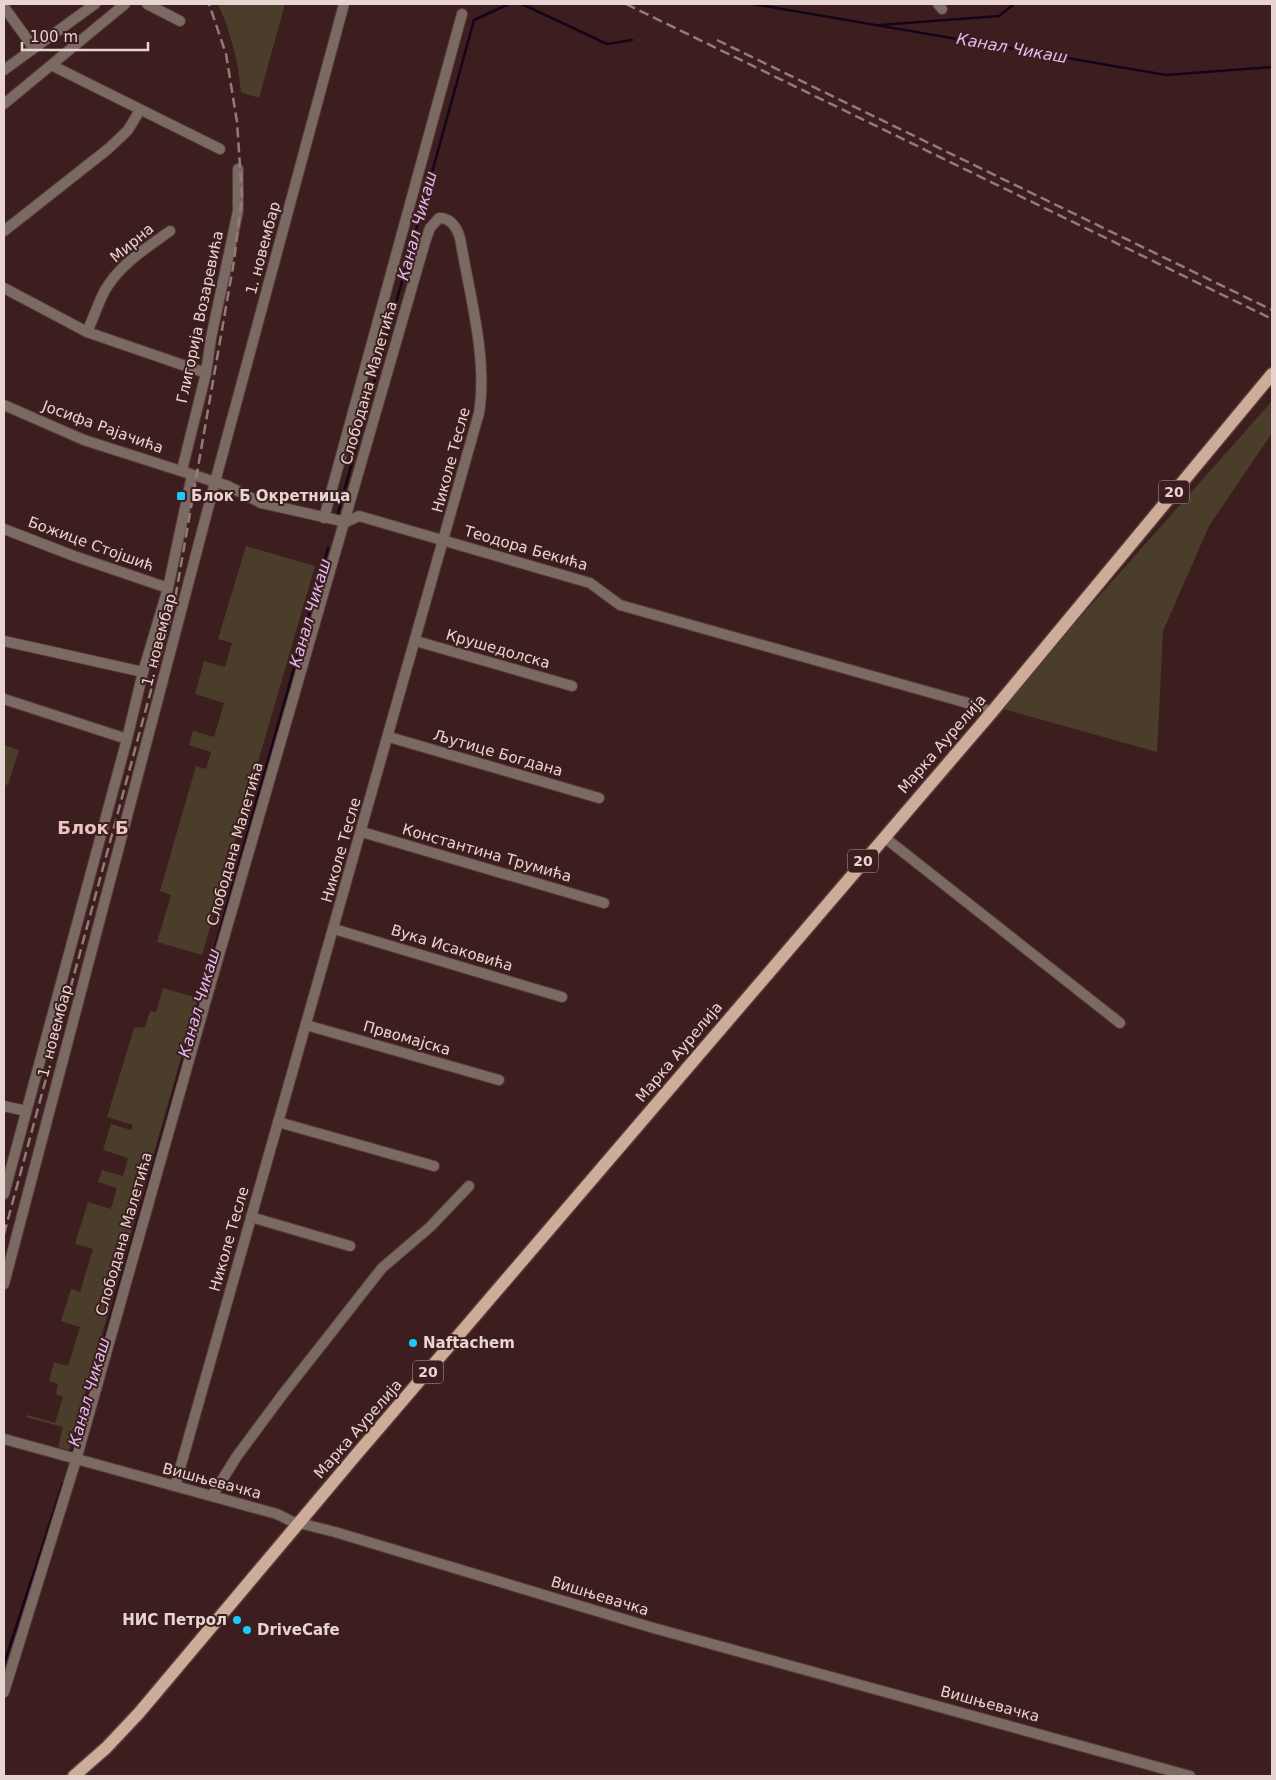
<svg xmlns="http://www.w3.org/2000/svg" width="1276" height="1780" font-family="'DejaVu Sans',sans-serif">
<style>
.green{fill:#4a3e2a}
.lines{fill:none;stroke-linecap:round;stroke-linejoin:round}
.stream{stroke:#16041b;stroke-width:2.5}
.minor-casing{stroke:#583b3b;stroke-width:12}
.tertiary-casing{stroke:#583b3b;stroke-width:12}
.primary-casing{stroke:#583b3b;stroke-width:15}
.minor{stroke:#7b6a61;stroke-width:10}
.tertiary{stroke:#7b6a61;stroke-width:10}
.primary{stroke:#ceac9a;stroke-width:12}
.rail{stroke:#947b7b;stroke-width:2.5;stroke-dasharray:10 5;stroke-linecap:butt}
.poi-dot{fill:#1dc9fc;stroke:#3c1e1e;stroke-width:2}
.labels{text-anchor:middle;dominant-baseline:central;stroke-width:4;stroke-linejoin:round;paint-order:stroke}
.shield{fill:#3c1e1e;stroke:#b59d9d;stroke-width:1}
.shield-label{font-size:14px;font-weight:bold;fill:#e9d4d4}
.street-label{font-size:15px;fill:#e9d4d4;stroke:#3c1e1e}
.poi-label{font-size:15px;font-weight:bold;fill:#e9d4d4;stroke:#3c1e1e;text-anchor:start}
.water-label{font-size:16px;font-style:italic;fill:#e2baf0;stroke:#3c1e1e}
.quarter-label{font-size:18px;font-weight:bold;fill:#ecc3c2;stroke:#3c1e1e}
</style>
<rect width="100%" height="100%" fill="#3c1e1e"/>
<g class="green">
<path d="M218,4h67l-26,94 -18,-6c-3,-32 -10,-59 -23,-88z"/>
<polygon points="1272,401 1272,433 1209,526 1163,631 1157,752 1000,708"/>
<polygon points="246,546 315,566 202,955 157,942 171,895 160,891 196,766 206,769 211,752 189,745 193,731 214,737 224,703 195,694 204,661 225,667 232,643 218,639"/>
<polygon points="4,745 19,750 8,785 4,784"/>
<polygon points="163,988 198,998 69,1450 58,1447 63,1427 26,1417 27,1415 55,1423 63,1397 56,1394 58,1384 49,1381 54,1362 68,1366 80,1327 61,1321 71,1289 80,1292 93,1249 75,1244 88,1202 111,1209 117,1188 98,1182 102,1170 123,1176 128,1158 103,1150 111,1124 131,1130 133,1125 107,1117 134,1028 145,1027 150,1011 156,1012"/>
</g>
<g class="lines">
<g class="stream">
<polyline points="522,4 607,44 632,40"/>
<polyline points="753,4 1166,75 1272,67"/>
<polyline points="880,25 999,16 1014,4"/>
<polyline points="337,517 474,20 509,4"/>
<polyline points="72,1454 328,548"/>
<polyline points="4,1664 63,1483"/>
</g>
<defs>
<g id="minor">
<polyline points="147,4 180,21"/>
<polyline points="938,4 942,9"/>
<polyline points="4,7 33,47"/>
<polyline points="53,66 220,149"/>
<polyline points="4,70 95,4"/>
<polyline points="4,104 125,4"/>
<polyline points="4,231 108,149 128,130 140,110"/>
<polyline points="4,288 87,332 206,373"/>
<path d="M87,332c6,-13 11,-28 17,-40 15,-27 41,-43 66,-61"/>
<polyline points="182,470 206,373 211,338 238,211 238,169"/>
<polyline points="324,518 462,14"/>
<polyline points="4,529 74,556 168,588"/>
<polyline points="4,641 143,672"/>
<polyline points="416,641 572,686"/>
<polyline points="4,699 127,739"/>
<polyline points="389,737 599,798"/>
<polyline points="362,832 604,903"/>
<polyline points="884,837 1120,1023"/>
<polyline points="334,929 562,997"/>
<polyline points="306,1025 499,1080"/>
<polyline points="4,1106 26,1111"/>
<polyline points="278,1122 434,1166"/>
<polyline points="4,1194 127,739 143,672 168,588 192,475"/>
<polyline points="251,1217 350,1246"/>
<polyline points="4,1284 215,482 344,4"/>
<polyline points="4,1439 277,1514 291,1521 335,1532 650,1627 1190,1776"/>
<polyline points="212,1496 237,1456 283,1394 382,1268 430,1227 469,1186"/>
<path d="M4,1692l72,-232 130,-460 219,-758 5,-14 9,-10c12,0 18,10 21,20 9,54 28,121 19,175l-304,1073"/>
</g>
<polyline id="tertiary" points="4,405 84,440 228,486 261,503 346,522 359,516 590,583 620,605 964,702 992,712"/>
<polyline id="primary" points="74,1776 106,1748 139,1713 356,1455 992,712 1272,374"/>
</defs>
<use href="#minor" class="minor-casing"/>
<use href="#tertiary" class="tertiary-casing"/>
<use href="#primary" class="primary-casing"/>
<use href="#minor" class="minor"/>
<use href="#tertiary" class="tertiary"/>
<use href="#primary" class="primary"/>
<g class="rail">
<polyline points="626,4 1272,319"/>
<polyline points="717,40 1272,310"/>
<polyline points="4,1234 174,605 234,261 242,196 237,122 226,54 209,4"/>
</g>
</g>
<g class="poi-dot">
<rect x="176" y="491" width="10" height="10" rx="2.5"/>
<circle cx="413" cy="1343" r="5"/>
<circle cx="237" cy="1620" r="5"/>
<circle cx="247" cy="1630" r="5"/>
</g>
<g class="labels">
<g class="shield">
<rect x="1159" y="480.5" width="30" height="23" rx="4"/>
<rect x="848" y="849.5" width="30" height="23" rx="4"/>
<rect x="413" y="1360.5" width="30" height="23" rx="4"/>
</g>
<g class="shield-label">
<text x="1174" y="492">20</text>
<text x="863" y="861">20</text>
<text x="428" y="1372">20</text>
</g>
<g class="street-label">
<text transform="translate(132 243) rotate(-40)">Мирна</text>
<text transform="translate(263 248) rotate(-75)">1. новембар</text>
<text transform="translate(200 317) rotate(-78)">Глигорија Возаревића</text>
<text transform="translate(369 383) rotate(-74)">Слободана Малетића</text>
<text transform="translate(103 427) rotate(20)">Јосифа Рајачића</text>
<text transform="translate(451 460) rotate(-75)">Николе Тесле</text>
<text transform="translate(91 544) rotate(20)">Божице Стојшић</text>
<text transform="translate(526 548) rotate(16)">Теодора Бекића</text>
<text transform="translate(159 640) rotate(-75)">1. новембар</text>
<text transform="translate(498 649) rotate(16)">Крушедолска</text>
<text transform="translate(942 744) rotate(-49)">Марка Аурелија</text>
<text transform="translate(498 753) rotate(16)">Љутице Богдана</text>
<text transform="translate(235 844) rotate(-74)">Слободана Малетића</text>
<text transform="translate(341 850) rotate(-74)">Николе Тесле</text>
<text transform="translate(487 853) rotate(16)">Константина Трумића</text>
<text transform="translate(452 948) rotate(17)">Вука Исаковића</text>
<text transform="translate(55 1031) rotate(-75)">1. новембар</text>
<text transform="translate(407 1038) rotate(16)">Првомајска</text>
<text transform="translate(679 1052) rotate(-50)">Марка Аурелија</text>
<text transform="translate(124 1234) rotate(-74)">Слободана Малетића</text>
<text transform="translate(229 1239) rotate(-74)">Николе Тесле</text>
<text transform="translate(358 1429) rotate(-49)">Марка Аурелија</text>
<text transform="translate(212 1481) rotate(15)">Вишњевачка</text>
<text transform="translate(600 1596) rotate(17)">Вишњевачка</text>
<text transform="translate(990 1704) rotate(15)">Вишњевачка</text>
</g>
<g class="poi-label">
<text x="191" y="496">Блок Б Окретница</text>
<text x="423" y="1343">Naftachem</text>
<text x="227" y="1620" text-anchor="end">НИС Петрол</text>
<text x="257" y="1630">DriveCafe</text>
</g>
<g class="water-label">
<text transform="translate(1012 48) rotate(10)">Канал Чикаш</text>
<text transform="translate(417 226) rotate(-75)">Канал Чикаш</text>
<text transform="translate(310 613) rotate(-74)">Канал Чикаш</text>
<text transform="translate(199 1003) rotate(-74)">Канал Чикаш</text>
<text transform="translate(89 1392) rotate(-74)">Канал Чикаш</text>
</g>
<g class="quarter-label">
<text x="93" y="827">Блок Б</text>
</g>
</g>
<rect width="1276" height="1780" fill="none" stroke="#e9d4d4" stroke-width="10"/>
<path d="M22 42v8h126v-8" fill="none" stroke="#e9d4d4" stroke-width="2.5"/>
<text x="30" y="42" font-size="15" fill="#e9d4d4" stroke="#3c1e1e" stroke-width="4" paint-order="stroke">100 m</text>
</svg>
